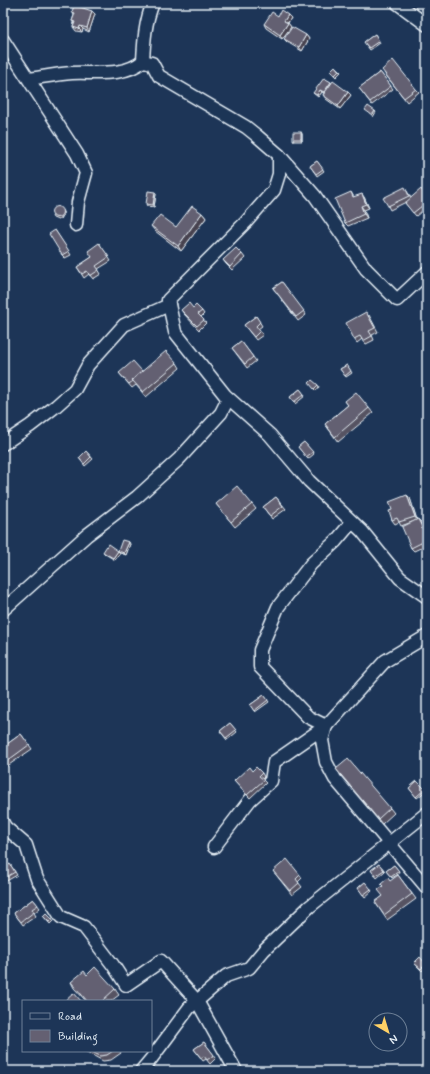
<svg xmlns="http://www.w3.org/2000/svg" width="430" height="1074" font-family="Mynerve,sans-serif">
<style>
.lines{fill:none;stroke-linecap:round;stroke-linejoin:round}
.street-casing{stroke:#e8f1f8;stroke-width:15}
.street{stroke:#1d3557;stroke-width:12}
.wall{fill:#565362;stroke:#e8f1f8}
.shaded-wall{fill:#464350;stroke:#e8f1f8}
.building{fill:#646072;stroke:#e8f1f8}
</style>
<rect width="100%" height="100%" fill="#1d3557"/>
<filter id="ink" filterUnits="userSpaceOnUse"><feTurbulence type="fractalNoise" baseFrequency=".025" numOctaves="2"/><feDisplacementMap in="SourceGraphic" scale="8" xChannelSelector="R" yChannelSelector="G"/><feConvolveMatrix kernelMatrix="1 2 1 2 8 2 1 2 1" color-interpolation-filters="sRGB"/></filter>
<g filter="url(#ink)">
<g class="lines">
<defs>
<g id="street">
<polyline points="397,3 427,25"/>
<polyline points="3,40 77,154 86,173 78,202 76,225"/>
<path d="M143,61c1,-20 2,-39 10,-58"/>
<path d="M29,79c14,-2 29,-5 43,-6 23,-1 52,4 71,-12l9,2 7,13 87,51 10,8 23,20 36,41 51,73 31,31 30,-28"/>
<polyline points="279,155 279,174 274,190 246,222 168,300 175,332 225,395 270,435 309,481 362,531 400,578 427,597"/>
<polyline points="3,444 30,426 56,406 75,389 88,365 124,325 169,305"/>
<polyline points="352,522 336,541 311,564 278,607 260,650 260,667 308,717 326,726 322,740 326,762 335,779 427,888"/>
<polyline points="3,610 87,535 137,497 179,459 221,413 228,399"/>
<polyline points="3,823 5,827 26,845 37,879 61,917 84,927 113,965 126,985 161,961 197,1001 236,1071"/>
<polyline points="214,847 250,800 271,781 274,762 326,726 385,661 427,636"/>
<polyline points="141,1071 151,1059 189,1008 226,976 249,968 264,950 309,907 427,813"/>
</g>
</defs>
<use href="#street" class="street-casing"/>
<use href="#street" class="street"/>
</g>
<g class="wall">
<polygon points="92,11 95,14 89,32 83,29 82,32 76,31 73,27 74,24 72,21 74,15 72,12"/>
<polygon points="288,15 291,18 288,23 291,27 282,39 266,28 264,24 278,16"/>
<polygon points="375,34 380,43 370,50 364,42"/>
<polygon points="306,35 309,39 302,51 287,42 284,39"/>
<polygon points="335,66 341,72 336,77 330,71"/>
<polygon points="380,72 393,89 372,105 359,88"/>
<polygon points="384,73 416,89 419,92 407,102"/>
<polygon points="331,84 351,95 340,109 326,99 323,95 324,93 322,92 318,97 313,93"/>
<polygon points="301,132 302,134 302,141 294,141 293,139"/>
<polygon points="317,161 324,171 317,176 310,166"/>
<polygon points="407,191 411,198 427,197 427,207 416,216 405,203 406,202 390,210 388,206"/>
<polygon points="351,192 354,197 364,197 369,208 364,210 367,218 348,226 345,223"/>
<polygon points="156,194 154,207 147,206 146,204"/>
<polygon points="63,212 63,215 61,219 58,220 53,218 52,216"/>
<polygon points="202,213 206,218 181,251 155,231 151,226 176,227"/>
<polygon points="55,230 71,255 65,258 62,255"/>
<polygon points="99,243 111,261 98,269 101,274 93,279 89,274 84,278 77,267 92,257"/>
<polygon points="242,254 245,258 232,270 226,264 223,260"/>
<polygon points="282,282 306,315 298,321 273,288"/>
<polygon points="193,308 202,311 204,314 201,317 206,323 199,330 184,314 181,310"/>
<polygon points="369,315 378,332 372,335 374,340 366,344 362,339 357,343 354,339"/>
<polygon points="256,316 262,326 258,329 263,335 256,340 244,325"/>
<polygon points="241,341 256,361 247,368 232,348"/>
<polygon points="177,363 180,368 146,397 136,385 132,388 119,373 142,371"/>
<polygon points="347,365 352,373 346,377 340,369"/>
<polygon points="300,389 305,396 295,404 290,397"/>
<polygon points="345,401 369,408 373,413 338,442 325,424 348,405"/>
<polygon points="304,442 314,454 308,459 298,447"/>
<polygon points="86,451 93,459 85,466 79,458"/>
<polygon points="407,495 410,498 417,520 418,519 421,522 427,535 427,545 414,551 411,548 412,522 401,526 399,522 395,524 392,520 392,510"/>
<polygon points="276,497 286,509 272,519 263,507"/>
<polygon points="216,504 252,504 256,509 235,527"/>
<polygon points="130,544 126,555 120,553 118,551"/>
<polygon points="118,551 120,553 115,560 105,554 103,552"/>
<polygon points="264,695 269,702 255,712 250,705"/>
<polygon points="230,723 237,732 227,740 220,731"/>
<polygon points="21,734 32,749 3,769 3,747"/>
<polygon points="336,769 390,808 394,813 382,824 340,774"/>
<polygon points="252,771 262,773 264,777 262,779 266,783 250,798 234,781"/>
<polygon points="417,781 426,791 417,798 409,788"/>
<polygon points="10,864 17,875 3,883 3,866 4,868"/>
<polygon points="379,864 385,871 377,878 371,870"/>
<polygon points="394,865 400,873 392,878 386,871"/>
<polygon points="273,871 300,875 302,878 298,882 302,887 292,895"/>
<polygon points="398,875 416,899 387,920 375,902 382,897"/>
<polygon points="365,882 372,891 365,897 358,888"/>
<polygon points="33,899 40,908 34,913 36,916 23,925 14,913"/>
<polygon points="43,916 52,919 53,921 50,924"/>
<polygon points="414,963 426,964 427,966 422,971"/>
<polygon points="87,975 115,989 119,995 111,1001 86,1001 74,988 71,982"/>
<polygon points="204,1042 216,1058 210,1064 206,1059 203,1061 194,1049"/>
<polygon points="85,1051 120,1051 121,1053 111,1060 103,1061"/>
</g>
<g class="shaded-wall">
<polygon points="92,11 95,14 89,32 87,28"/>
<polygon points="288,15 291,18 287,24 284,21"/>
<polygon points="288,23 291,27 282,39 280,35"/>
<polygon points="80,26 83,29 82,32 79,29"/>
<polygon points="306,35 309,39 302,51 299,47"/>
<polygon points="331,82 332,84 325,94 324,92"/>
<polygon points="320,90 322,92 318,97 317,95"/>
<polygon points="348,92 351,95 340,109 338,106"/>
<polygon points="375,111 376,112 373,117 372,115"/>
<polygon points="301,132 302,134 302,141 301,139"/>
<polygon points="155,192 156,194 154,207 153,205"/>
<polygon points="362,194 364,197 369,208 366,204"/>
<polygon points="361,206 364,210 367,218 364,214"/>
<polygon points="62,210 63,212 63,215 61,219 60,217"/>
<polygon points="202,213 206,218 181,251 178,246"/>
<polygon points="318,385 319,387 316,391 314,389"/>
<polygon points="407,495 410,498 417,520 415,517"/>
<polygon points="418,519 421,522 427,535 427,537"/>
<polygon points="129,542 130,544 126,555 124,553"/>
<polygon points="118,551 120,553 115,560 113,558"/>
</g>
<g class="building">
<polygon points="74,5 92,11 87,28 80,26 79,29 73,27 75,22 72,21 75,13 72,12"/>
<polygon points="281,10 288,15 284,21 288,23 280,35 264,24 272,12 278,16"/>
<polygon points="292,27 306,35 299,47 284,39"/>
<polygon points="375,34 379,41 369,48 364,42"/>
<polygon points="393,60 416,89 404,98 382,70"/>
<polygon points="335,66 339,71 335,75 330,71"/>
<polygon points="380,72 391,86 370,102 359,88"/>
<polygon points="324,78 331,82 324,92 320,90 317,95 313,93"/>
<polygon points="333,81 348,92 338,106 323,95"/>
<polygon points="368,106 375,111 372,115 365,110"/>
<rect x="293" y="132" width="8" height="7"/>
<polygon points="317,161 323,169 316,174 310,166"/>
<polygon points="405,187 409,196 388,206 383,198"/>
<polygon points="421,189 427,197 427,202 413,213 405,203"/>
<polygon points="148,191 155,192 153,205 146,204"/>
<polygon points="351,192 353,197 362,194 366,204 361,206 364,214 345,223 335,199"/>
<polygon points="192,206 202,213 178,246 151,226 160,215 176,227"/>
<circle cx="57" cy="212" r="5.5"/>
<polygon points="55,230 69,251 62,255 49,234"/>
<polygon points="99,243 109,257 96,266 99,270 90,276 87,271 82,274 77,267 92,257 88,251"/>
<polygon points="236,248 242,254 230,267 223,260"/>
<polygon points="282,282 304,311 296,317 273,288"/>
<polygon points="189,303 193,308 196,305 202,311 198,314 204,320 197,326 181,310"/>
<polygon points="366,312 375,328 369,331 372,336 363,341 360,336 354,339 346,323"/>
<polygon points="256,316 260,322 256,326 260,331 254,337 244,325"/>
<polygon points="241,341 253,357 245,364 232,348"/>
<polygon points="166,351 177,363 143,392 132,380"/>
<polygon points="133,361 142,371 132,380 133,381 129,384 119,373"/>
<polygon points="347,365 351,371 345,376 340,369"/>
<polygon points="312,380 318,385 314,389 309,383"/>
<polygon points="300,389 304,394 294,402 290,397"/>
<polygon points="356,392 369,408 335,437 325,424 348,405 345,401"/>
<polygon points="304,442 313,452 306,457 298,447"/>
<polygon points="86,451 91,457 84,464 79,458"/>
<polygon points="237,486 252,504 231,522 216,504"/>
<polygon points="407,495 415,517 399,522 397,518 392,520 389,511 392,510 389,502"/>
<polygon points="276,497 283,506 270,516 263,507"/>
<polygon points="418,519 427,537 427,540 411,548 402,527"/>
<polygon points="122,540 129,542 124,553 118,551"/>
<polygon points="108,544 118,551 113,558 103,552"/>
<polygon points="264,695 268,700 254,711 250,705"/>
<polygon points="230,723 236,730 226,738 220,731"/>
<polygon points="21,734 29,745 3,764 3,747"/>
<polygon points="348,759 390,808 378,819 336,769"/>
<polygon points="249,767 252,771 256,767 262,773 259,776 264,780 247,795 234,781"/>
<polygon points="417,781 425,789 416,797 409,788"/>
<polygon points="287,859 300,875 296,879 299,883 290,891 273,871"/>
<polygon points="10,864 15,872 3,879 3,867 4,868"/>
<polygon points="379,864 384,870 375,876 371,870"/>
<polygon points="394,865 399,871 391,877 386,871"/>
<polygon points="398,875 412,894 384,915 375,902 383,896 378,890 383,886 381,884 388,878 390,881"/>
<polygon points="365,882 371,889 363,895 358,888"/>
<polygon points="33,899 38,905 32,909 34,912 21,922 14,913"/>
<polygon points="46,913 52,919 49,922 43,916"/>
<polygon points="420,957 426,964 421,969 414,963"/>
<polygon points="95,967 115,989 102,1001 87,1001 71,982 84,971 87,975"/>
<polygon points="74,993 81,1001 65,1001"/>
<polygon points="204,1042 214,1055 207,1060 204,1056 201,1058 194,1049"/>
<polygon points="90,1051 113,1051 107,1055 100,1056"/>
</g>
</g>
<rect width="430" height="1074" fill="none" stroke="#1d3557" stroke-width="16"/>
<rect x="8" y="8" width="414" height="1058" fill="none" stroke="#e8f1f8" stroke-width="1.5" filter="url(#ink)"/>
<rect x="22" y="1000" width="130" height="52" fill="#1d3557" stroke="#6e8097"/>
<rect x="30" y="1013" width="20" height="6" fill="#1d3557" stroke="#6e8097"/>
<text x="58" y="1020" font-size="12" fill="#e8f1f8">Road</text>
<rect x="30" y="1030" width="20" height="12" fill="#646072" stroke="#6e8097"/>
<text x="58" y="1040" font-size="12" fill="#e8f1f8">Building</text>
<g transform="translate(388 1032) rotate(142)"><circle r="19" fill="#1d3557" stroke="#6e8097"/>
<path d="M0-3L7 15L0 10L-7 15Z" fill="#ffd166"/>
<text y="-6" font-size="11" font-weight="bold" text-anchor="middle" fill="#e8f1f8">N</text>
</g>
</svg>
